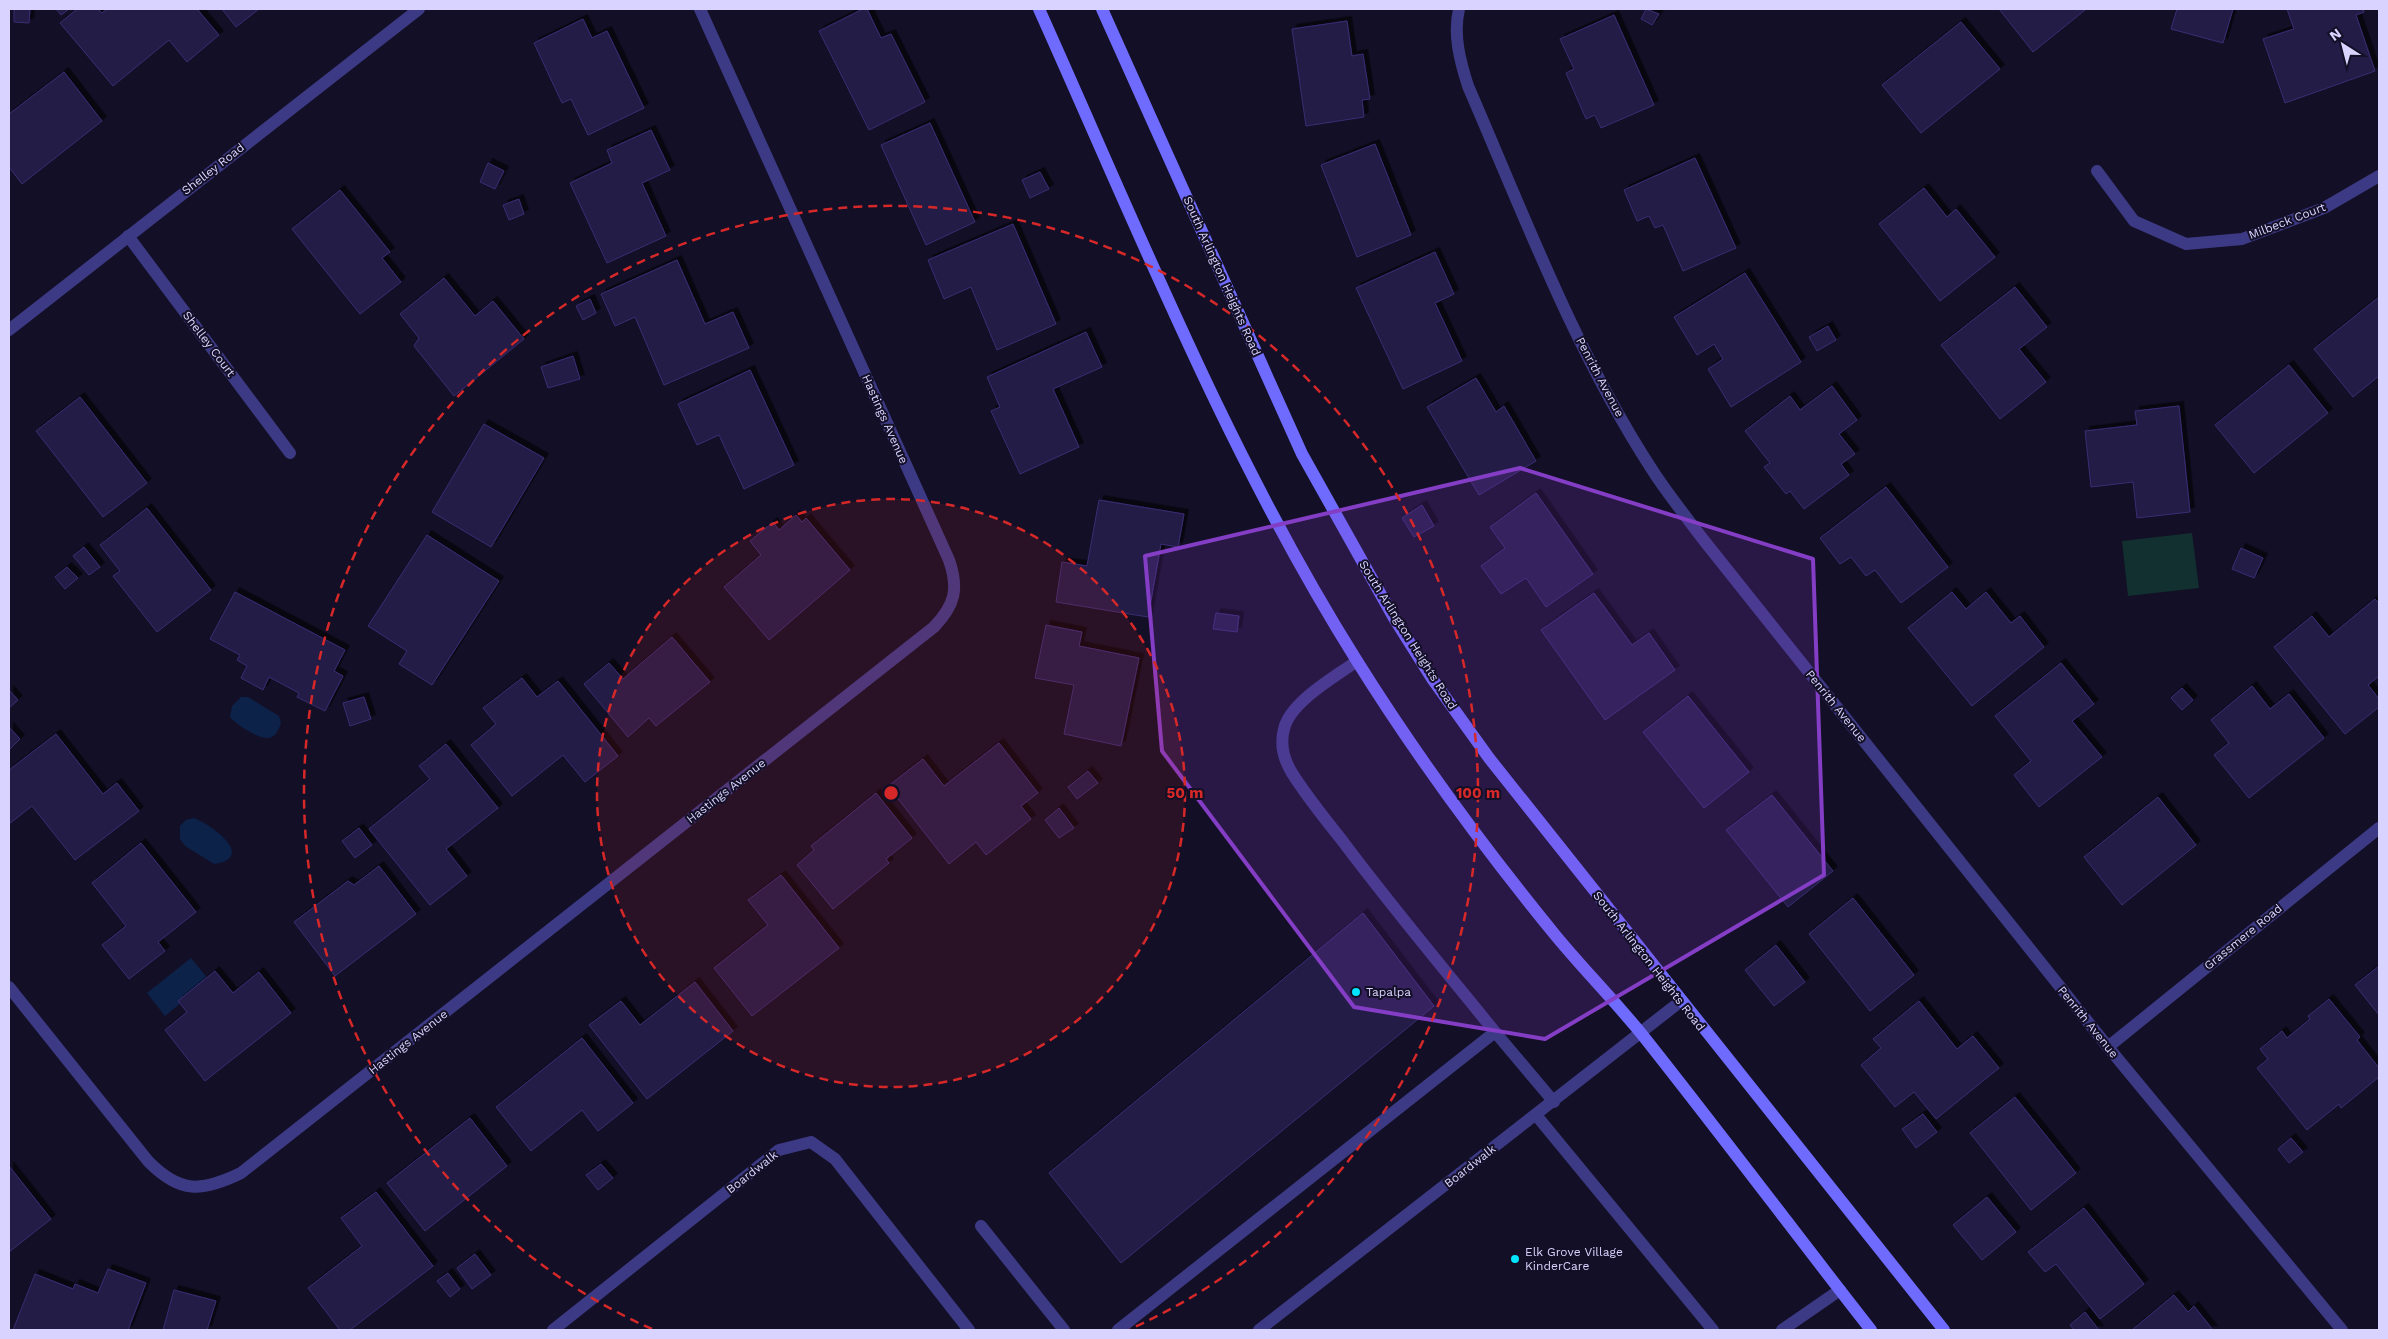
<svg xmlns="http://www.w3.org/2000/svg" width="2388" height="1339" font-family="'Work Sans',sans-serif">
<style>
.green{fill:#12302f}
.water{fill:#0c2248}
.building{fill:#241b47;stroke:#3b2d73;filter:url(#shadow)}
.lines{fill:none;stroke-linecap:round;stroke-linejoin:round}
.lane{stroke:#3d3a85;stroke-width:12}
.street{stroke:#3d3a85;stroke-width:12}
.secondary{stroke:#6f6bff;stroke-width:12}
.marked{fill:#843dc5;fill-opacity:0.2;stroke:#843dc5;stroke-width:4;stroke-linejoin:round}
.ring{fill:none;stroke:#d62828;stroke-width:2.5;stroke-dasharray:9 6}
.poi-dot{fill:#00e5ff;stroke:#130f26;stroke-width:2}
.labels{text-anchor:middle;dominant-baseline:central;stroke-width:4;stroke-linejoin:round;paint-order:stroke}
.street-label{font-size:12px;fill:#d9d4ff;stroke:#130f26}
.poi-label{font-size:12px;fill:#d9d4ff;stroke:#130f26;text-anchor:start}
.centre{fill:#d62828;stroke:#130f26;stroke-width:2.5}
.ring-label{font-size:15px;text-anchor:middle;font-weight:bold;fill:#d62828;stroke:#130f26;stroke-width:4;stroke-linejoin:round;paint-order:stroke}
</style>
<defs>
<filter id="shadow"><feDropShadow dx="4.5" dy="-4.5" stdDeviation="0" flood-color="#0009"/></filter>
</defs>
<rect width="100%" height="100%" fill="#130f26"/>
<polygon class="green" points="2192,533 2199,588 2128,596 2122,541"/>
<g class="water">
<path d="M241,697h7l31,19 2,7c-2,6 -5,14 -12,15 -9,2 -34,-14 -39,-21l2,-11z"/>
<path d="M194,818c17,6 63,40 20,46l-29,-18 -5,-7v-13l6,-6z"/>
<polygon points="191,958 209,980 165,1016 147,993"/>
</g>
<g class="building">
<polygon points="14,9 30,9 29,23 14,22"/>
<polygon points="56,9 69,9 61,15"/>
<polygon points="77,9 98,9 102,13 107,9 197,9 219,35 187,62 169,40 113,86 60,23"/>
<polygon points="222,9 259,9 236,27"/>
<polygon points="863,9 867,9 881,38 891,34 925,102 869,130 819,31"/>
<polygon points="1646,9 1659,14 1652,25 1641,19"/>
<polygon points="1999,9 2084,9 2085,10 2033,52"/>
<polygon points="2177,9 2233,9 2223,43 2171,29"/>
<polygon points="2287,9 2363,9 2364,12 2356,15 2375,71 2285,103 2263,39 2294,29"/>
<polygon points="1614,15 1654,105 1601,128 1595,115 1586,119 1566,73 1574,69 1560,39"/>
<polygon points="583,19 592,38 607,31 644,108 588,135 571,99 562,103 534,43"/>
<polygon points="1347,21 1352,56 1363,54 1370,99 1362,100 1364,117 1306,126 1292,29"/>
<polygon points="1961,22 2000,69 1921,133 1882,85"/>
<polygon points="64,72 102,121 22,184 9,167 9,114"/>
<polygon points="930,123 975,222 926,245 881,145"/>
<polygon points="651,130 670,170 642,183 666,236 607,263 570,183 612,163 607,150"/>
<polygon points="1375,144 1411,235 1357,257 1321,165"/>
<polygon points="1695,158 1736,248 1683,271 1663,225 1655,228 1649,216 1637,221 1624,190"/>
<polygon points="488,163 504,171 495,189 480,182"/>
<polygon points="1040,172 1049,189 1030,198 1022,180"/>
<polygon points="1924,188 1947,217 1956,209 1995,257 1940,301 1879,224"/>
<polygon points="340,190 390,252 382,258 401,282 360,314 292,229"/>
<polygon points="519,199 524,214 509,220 503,205"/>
<polygon points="1013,224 1056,324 997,350 971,287 944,299 928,260"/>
<polygon points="1435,252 1454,294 1435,303 1462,361 1403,389 1356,288"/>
<polygon points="677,260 705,324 733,312 749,348 664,385 635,317 615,326 601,294"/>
<polygon points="1745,273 1801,362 1731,407 1708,369 1723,359 1714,344 1697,355 1674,317"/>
<polygon points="444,278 475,316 493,301 524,339 454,396 414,346 419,338 400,314"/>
<polygon points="2015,287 2047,327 2019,349 2046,382 2000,419 1941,345"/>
<polygon points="2379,297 2379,376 2353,397 2314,349"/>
<polygon points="590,299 596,313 583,320 576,306"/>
<polygon points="1828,326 1836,340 1817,351 1809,337"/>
<polygon points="1086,332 1102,367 1053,389 1079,447 1020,474 991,411 1000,407 987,377"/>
<polygon points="573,356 580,379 548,388 541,367"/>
<polygon points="2289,365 2328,413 2254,473 2215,425"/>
<polygon points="750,370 794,465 744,489 719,435 697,445 678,404"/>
<polygon points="1476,378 1496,412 1504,406 1536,461 1479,495 1427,407"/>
<polygon points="1832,386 1857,420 1839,434 1855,454 1841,464 1849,475 1804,509 1790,491 1786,494 1764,467 1770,463 1745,431 1790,396 1800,410"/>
<polygon points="80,397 147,483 103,517 36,431"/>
<polygon points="2179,406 2190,512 2137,518 2133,482 2091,487 2085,431 2137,425 2135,411"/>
<polygon points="484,424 544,458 491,547 432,512"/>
<polygon points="1886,487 1948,567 1901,603 1875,570 1866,576 1851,557 1840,564 1820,538"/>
<polygon points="1536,493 1593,574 1546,607 1526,578 1501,594 1481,566 1505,548 1490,527"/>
<polygon points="1099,500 1184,514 1178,547 1161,544 1148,617 1056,602 1062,562 1087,566"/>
<polygon points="1422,505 1434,526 1414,537 1402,518"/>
<polygon points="147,508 211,590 157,632 113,576 120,571 100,545"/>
<polygon points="796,515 802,522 806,518 850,570 769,640 724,587 761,555 750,541 773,522 779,530"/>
<polygon points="427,535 499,581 432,685 399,664 407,651 368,626"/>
<polygon points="84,547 100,567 89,575 73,556"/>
<polygon points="2241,548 2263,558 2254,578 2232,569"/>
<polygon points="67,567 78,578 65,589 55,577"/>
<polygon points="235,592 345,650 334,671 343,676 325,711 297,697 299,693 269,677 263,690 241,678 247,666 237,660 240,655 210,639"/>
<polygon points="1952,592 1966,609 1986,592 2011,623 2020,616 2044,647 1972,706 1908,628"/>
<polygon points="1594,593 1632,645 1649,633 1675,670 1605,720 1541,630"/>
<polygon points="2375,599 2379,603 2379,676 2368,685 2379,699 2379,707 2345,734 2274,647 2312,616 2329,637"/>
<polygon points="1216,613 1239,616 1237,632 1213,629"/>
<polygon points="1046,625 1082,632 1079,646 1139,658 1121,746 1064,734 1074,685 1035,678"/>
<polygon points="672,637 710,682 656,726 649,718 628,737 584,684 609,663 623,679"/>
<polygon points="2061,663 2094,704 2072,721 2102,757 2039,807 2014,775 2031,761 1995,716"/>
<polygon points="522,678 537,697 558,681 618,756 585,782 563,755 512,796 471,745 496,724 483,708"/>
<polygon points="2252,686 2270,709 2289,694 2324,738 2249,798 2214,755 2229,743 2211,720"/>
<polygon points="2182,688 2193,700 2182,710 2171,698"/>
<polygon points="9,690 18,700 9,708"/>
<polygon points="1688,696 1749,772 1704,808 1643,732"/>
<polygon points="364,697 371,719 350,726 343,703"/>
<polygon points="9,727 20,739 9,750"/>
<polygon points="56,734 103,794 117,783 139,811 75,860 32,806 9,824 9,770"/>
<polygon points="999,743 1038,793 1021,806 1031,819 986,855 976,842 949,864 888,786 923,759 944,786"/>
<polygon points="446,744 498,808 446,849 467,876 430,905 369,829 430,779 419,766"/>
<polygon points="1088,771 1098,783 1077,799 1068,787"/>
<polygon points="876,793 912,838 886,859 889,863 833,909 797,865 814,850 811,846"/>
<polygon points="1772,795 1833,871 1788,907 1726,830"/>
<polygon points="2158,797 2196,845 2122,905 2084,857"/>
<polygon points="1059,808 1074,828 1059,838 1045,820"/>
<polygon points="359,828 372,845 355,858 342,841"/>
<polygon points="141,843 196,912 158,942 165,951 129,979 102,945 126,926 92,883"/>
<polygon points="379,866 416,914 335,976 294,922 348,881 354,885"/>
<polygon points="781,875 839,948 752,1016 714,968 768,925 748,900"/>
<polygon points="1853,898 1914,975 1870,1011 1809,934"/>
<polygon points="1363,913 1434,1006 1121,1263 1049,1173"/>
<polygon points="1776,945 1805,982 1774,1006 1745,970"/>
<polygon points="2379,966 2379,1015 2355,985"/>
<polygon points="215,971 233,993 259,972 291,1013 205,1081 165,1030 187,1012 178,1001"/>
<polygon points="695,982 733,1031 647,1099 589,1025 621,1001 640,1025"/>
<polygon points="2329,999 2360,1037 2357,1040 2379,1068 2379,1077 2341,1108 2339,1104 2307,1130 2257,1068 2268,1059 2260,1049 2282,1031 2287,1038 2310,1019 2308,1016"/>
<polygon points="1919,1001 1957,1049 1973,1036 1999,1068 1936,1119 1914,1092 1895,1107 1861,1065 1881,1048 1873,1039"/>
<polygon points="582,1038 633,1103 598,1131 582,1110 531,1151 496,1107"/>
<polygon points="2015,1097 2076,1173 2031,1210 1970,1133"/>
<polygon points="1923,1114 1937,1132 1916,1148 1902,1129"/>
<polygon points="470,1118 507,1166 425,1231 387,1183"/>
<polygon points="2291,1138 2303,1152 2289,1163 2278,1149"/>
<polygon points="601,1164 613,1178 598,1190 586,1175"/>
<polygon points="9,1166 51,1219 9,1252"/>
<polygon points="376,1192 433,1266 350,1330 340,1330 308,1288 362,1246 341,1218"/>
<polygon points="1987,1197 2016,1232 1982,1260 1953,1225"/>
<polygon points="2084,1208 2144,1284 2100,1319 2056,1264 2045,1272 2028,1252"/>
<polygon points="475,1254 491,1275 472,1289 457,1268"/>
<polygon points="108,1269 146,1283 128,1330 13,1330 35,1274 73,1289 75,1284 98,1293"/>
<polygon points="448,1273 460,1289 450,1297 437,1281"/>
<polygon points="174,1290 216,1301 207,1330 163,1330"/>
<polygon points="2174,1295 2188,1312 2194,1306 2213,1330 2132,1330"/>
<polygon points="2085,1312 2099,1330 2074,1330 2070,1325"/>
</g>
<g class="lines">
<g class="lane">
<polyline points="1495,1032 1554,1102"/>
<polyline points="1536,1115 1713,1330"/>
<polyline points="981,1226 1064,1330"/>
<path d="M1118,1330l377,-298c-51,-63 -103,-125 -151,-189 -18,-23 -37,-46 -52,-70 -8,-13 -12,-29 -8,-44 6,-27 51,-52 73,-68"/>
<polyline points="1782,1330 1840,1290"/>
</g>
<g class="street">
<path d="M1459,9c-6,26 1,52 9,77 56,129 106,263 183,382 15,24 34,47 51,70l406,509 234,283"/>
<polyline points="2097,171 2134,221 2186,244 2242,239 2324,208 2379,176"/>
<polyline points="128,236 290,453"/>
<polyline points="9,330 419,9"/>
<path d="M9,987l139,174c32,33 54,31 93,12l693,-546c21,-22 25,-38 15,-67l-249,-551"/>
<polyline points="2108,1047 2379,828"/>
<polyline points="553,1330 779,1150 811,1142 835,1159 969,1330"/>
<polyline points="1259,1330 1681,1001"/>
</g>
<g class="secondary">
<path d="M1039,9c99,220 189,447 318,652 60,96 127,187 199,275 28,34 60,66 88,101 77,97 151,196 227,293"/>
<polyline points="1102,9 1302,454 1394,618 1433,680 1489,758 1944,1330"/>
</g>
</g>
<path class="marked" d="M1520,468l293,91 11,316 -279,164 -191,-32 -192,-256 -17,-195z"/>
<circle cx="891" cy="793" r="294" fill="#d62828" fill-opacity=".12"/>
<g class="ring">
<circle cx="891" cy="793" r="294"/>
<path d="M652 1329A587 587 0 1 1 1130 1329"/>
</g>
<g class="poi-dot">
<circle cx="1356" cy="992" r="5"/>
<circle cx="1515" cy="1259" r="5"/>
</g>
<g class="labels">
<g class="street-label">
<text transform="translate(213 169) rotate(-38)">Shelley Road</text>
<text transform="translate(2287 221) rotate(-21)">Milbeck Court</text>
<text transform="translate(1222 276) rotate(66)">South Arlington Heights Road</text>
<text transform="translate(209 344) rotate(53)">Shelley Court</text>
<text transform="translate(1600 377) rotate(62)">Penrith Avenue</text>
<text transform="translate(885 419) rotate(66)">Hastings Avenue</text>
<text transform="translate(1408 635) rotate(58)">South Arlington Heights Road</text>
<text transform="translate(1836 706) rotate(51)">Penrith Avenue</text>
<text transform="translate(726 791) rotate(-38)">Hastings Avenue</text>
<text transform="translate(2243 937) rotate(-39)">Grassmere Road</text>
<text transform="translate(1649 961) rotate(52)">South Arlington Heights Road</text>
<text transform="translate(2088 1022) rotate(51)">Penrith Avenue</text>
<text transform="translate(408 1042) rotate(-38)">Hastings Avenue</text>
<text transform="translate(1470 1166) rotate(-38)">Boardwalk</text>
<text transform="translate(752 1172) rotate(-38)">Boardwalk</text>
</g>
<g class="poi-label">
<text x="1366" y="992">Tapalpa</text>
<text x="1525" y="1252">Elk Grove Village<tspan x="1525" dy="14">KinderCare</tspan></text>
</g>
</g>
<circle cx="891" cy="793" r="8" class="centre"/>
<g class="ring-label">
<text x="1185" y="798">50 m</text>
<text x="1478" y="798">100 m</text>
</g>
<rect width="2388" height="1339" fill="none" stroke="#d9d4ff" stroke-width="20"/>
<g transform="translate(2343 45) rotate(324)" stroke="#130f26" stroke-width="4" paint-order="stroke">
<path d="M0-4L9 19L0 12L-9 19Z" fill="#d9d4ff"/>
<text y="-8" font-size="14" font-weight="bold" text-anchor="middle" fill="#d9d4ff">N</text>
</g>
</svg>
